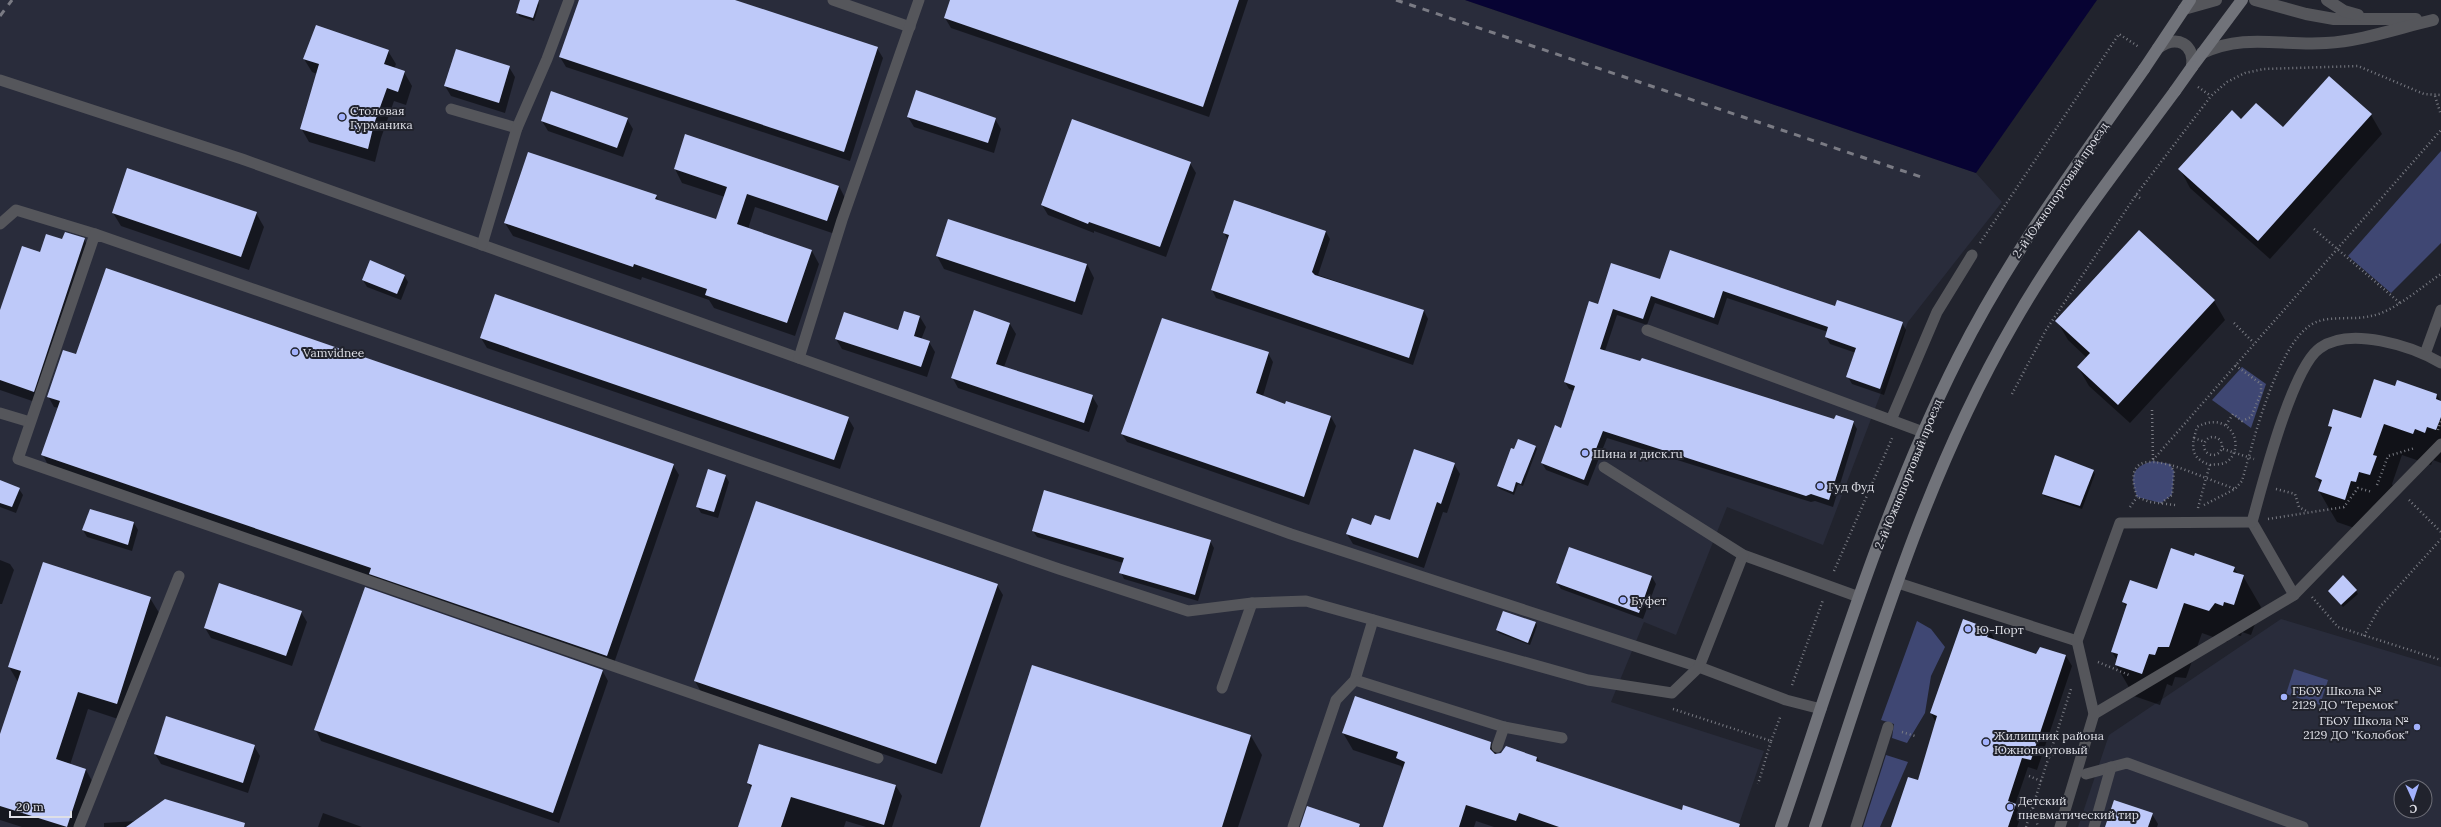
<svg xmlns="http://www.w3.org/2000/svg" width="2441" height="827" font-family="Lora,serif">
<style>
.built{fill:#292c3b;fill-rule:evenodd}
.green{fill:#3f4773}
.water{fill:#070333}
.shadow{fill:#0007}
.building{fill:#bec9f9}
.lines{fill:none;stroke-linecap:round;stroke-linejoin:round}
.path{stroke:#7a7c84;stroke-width:2.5;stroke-dasharray:1 3;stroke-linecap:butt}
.lane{stroke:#55565b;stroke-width:11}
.street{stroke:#55565b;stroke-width:12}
.secondary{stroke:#71737a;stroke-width:12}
.rail{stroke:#7a7b84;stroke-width:3;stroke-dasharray:7 7;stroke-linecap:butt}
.secondary-bridge{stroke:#71737a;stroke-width:12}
.poi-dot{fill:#a3b2fd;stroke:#21232d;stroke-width:1.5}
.labels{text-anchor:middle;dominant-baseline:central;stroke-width:4;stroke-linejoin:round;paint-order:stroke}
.poi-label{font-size:12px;fill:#dedfe6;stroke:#21232d;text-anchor:start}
.street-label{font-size:12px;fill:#dedfe6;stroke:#21232d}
</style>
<rect width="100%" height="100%" fill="#21232d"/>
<g class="built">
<polygon points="0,0 1465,0 1976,173 2002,202 1908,322 1823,545 1727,507 1676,635 1644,622 1611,702 1764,751 1738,827 0,827"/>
<path d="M2281,619l160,48v160h-363l31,-92zM2401,787h24v24h-24z"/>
</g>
<g class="green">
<polygon points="2441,151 2441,243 2391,293 2348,256"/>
<polygon points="2242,367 2266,384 2251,428 2212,400"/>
<path d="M2153,461l17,3 4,7 -2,24 -11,8 -24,-6c-7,-20 -6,-30 16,-36z"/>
<polygon points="1917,621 1931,629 1945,647 1931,676 1925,713 1907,743 1892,738 1894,724 1881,720"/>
<polygon points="2294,669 2328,680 2320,705 2286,694"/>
<polygon points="1886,755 1908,762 1880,827 1863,827"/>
</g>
<polygon class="water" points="1465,0 2097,0 1976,173"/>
<g class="shadow">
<polygon points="522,0 538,2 539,5 534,21 519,16 518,13"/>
<polygon points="580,0 732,0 877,48 883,58 850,161 566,67 560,57"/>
<polygon points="951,0 1248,0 1209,117 951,28 945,18"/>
<polygon points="388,51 396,64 394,69 404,72 412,86 406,105 394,101 381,138 375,162 309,142 301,128 317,74 312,72 304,59"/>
<polygon points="509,67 515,77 505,113 451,96 445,86"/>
<polygon points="2329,77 2371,115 2382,134 2270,259 2190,188 2180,169 2241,120 2283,128"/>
<polygon points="908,117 995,119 1001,129 994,153 914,127"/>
<polygon points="627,119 633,129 623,157 548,131 542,121"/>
<polygon points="1190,163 1196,173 1166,257 1094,231 1094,233 1048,215 1042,205"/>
<polygon points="675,169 839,186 846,200 835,234 755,207 748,229 812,251 819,264 795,336 714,308 709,300 642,277 641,280 513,236 505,223 656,196 659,201 717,221 725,197 682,183"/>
<polygon points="113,213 256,213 264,227 249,270 121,226"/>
<polygon points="1326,232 1330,239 1318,275 1424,311 1428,319 1413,365 1216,298 1212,290 1229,241 1224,233"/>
<polygon points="2139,232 2214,301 2225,320 2130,423 2089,386 2078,367 2087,358 2068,340 2057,321"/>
<polygon points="84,239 91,252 41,404 0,390 0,314 41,253 63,240"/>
<polygon points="937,256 1087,264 1094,278 1082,315 944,269"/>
<polygon points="404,275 408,282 401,300 367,287 363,280"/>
<polygon points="1661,280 1836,307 1902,323 1906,330 1884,395 1852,384 1848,377 1856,353 1830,344 1826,337 1828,332 1727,298 1718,325 1655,303 1647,325 1617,315 1605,351 1835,420 1853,422 1857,429 1833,507 1815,501 1811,502 1607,438 1588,486 1546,470 1542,463 1562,429 1574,391 1569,389 1565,382 1599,305"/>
<polygon points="975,311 1010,324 1016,334 1004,367 1092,396 1098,406 1089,432 958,388 952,377"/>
<polygon points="905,312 920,317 926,327 921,340 929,342 935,352 927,377 842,349 836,339 898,331"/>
<polygon points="481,338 848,418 854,428 840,469 487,348"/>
<polygon points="1268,353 1273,362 1263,396 1285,405 1286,402 1331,417 1336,426 1309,505 1127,442 1122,434"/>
<polygon points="77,356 673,465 679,475 613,666 48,465 43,455 59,408 54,407 48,396"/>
<polygon points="2395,388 2437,395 2441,402 2441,463 2433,460 2431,465 2402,455 2392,484 2394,488 2363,531 2337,522 2319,491 2321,485 2316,477 2332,431 2329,426 2361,420"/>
<polygon points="1535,446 1537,449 1523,486 1518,484 1514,495 1500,489 1498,486"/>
<polygon points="1454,464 1460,474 1447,513 1443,512 1424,568 1353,544 1347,534 1391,521"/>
<polygon points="2093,471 2095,474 2082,509 2044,496 2043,493"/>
<polygon points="725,475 729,482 718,518 701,513 697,506"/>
<polygon points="0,481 19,489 23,495 16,513 0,507"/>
<polygon points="134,523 138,530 132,551 87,537 83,530"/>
<polygon points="1033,531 1210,541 1214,548 1198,601 1124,579 1121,572 1123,563 1037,537"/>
<polygon points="1570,548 1652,577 1656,584 1643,619 1561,589 1557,583"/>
<polygon points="0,560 10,564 14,570 2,604 0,604"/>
<polygon points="2234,568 2238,574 2243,576 2261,607 2251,635 2242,632 2241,636 2233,634 2227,642 2202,633 2186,678 2175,677 2172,686 2167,684 2160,705 2134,696 2116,665 2117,660 2112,652 2127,608 2123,602"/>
<polygon points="997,585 1003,595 942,774 701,692 695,681"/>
<polygon points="2329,591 2356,591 2358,594 2343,607"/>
<polygon points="150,598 161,616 127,722 88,709 70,765 86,770 96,788 83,827 22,827 0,820 0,737 18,682 9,667"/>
<polygon points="301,612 307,622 292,666 211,638 205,628"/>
<polygon points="1504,612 1536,623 1537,626 1530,645 1499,633 1497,630"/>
<polygon points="1990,630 1995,641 2037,655 2066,656 2072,666 2037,770 2028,767 2015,805 2021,815 2017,827 1892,827 1918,781 1936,723 1931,713"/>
<polygon points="1033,666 1251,736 1262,755 1238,827 981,827"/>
<polygon points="602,670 608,681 559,823 321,741 316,730"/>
<polygon points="1343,733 1491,743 1497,754 1537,757 1540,763 1682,812 1736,827 1494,827 1476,821 1474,827 1384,827 1403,770 1401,766 1353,750"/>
<polygon points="760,745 896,786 902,796 892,827 866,827 846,821 844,827 739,827 752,789 748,783"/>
<polygon points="254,746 260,756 248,793 161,764 155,754"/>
<polygon points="323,813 362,827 318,827"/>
<polygon points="2152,814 2158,824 2157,827 2106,827"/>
<polygon points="136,821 244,827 104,827 104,823"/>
</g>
<g class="building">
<polygon points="520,0 539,0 533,18 516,13"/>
<polygon points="579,0 735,0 878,47 844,152 559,57"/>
<polygon points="950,0 1239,0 1203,107 944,18"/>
<polygon points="316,25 389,50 384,64 405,71 398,92 387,88 374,124 368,149 300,129 319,64 303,59"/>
<polygon points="456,49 510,66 499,103 444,86"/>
<polygon points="2329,76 2372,114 2258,241 2178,169 2232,110 2241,119 2256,103 2283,127"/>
<polygon points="916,90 996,118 988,143 907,117"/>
<polygon points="551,91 628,118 617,148 541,121"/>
<polygon points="1072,119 1191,162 1160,247 1089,222 1088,224 1041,205"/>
<polygon points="685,134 839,186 827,221 747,194 737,224 812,250 787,323 705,295 707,289 634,264 633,267 504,223 528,152 657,195 655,199 716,219 727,187 674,169"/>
<polygon points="127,168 257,212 241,257 112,213"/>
<polygon points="1234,200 1326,231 1312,272 1315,275 1424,310 1409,358 1211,290 1229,235 1223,233"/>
<polygon points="948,219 1087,264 1075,302 936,256"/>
<polygon points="2139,230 2215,300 2118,405 2077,367 2090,353 2055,321"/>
<polygon points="65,232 85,238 34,392 0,380 0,310 22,246 40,252 46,234 62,239"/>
<polygon points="1670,250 1835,306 1837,300 1903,322 1880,389 1846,377 1856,348 1825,337 1828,327 1723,291 1714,318 1651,296 1643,319 1613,309 1600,349 1640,361 1642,358 1834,419 1836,415 1854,421 1829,500 1811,494 1806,496 1603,431 1584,480 1541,463 1555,425 1561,428 1575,386 1564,382 1589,301 1598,304 1611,263 1660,279"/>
<polygon points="370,260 405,275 397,294 362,280"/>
<polygon points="106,268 674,464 607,656 369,574 371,568 41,455 60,401 47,397 63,350 76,354"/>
<polygon points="495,294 849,417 834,460 480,338"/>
<polygon points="974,310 1010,323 996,364 1093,395 1084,423 951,378"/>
<polygon points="904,311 920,316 914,336 930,341 921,367 835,339 844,312 898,330"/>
<polygon points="1162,318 1269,352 1256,393 1285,404 1286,401 1331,416 1304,497 1121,434"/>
<polygon points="2374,379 2395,386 2397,380 2437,394 2436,399 2441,401 2441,417 2436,430 2427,427 2425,433 2415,429 2413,434 2384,424 2373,455 2377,456 2370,475 2359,472 2356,482 2351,481 2345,500 2318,491 2322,480 2315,477 2332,427 2328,426 2333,409 2361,418"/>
<polygon points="1518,439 1536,446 1521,484 1516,482 1513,492 1497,486 1511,448 1514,449"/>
<polygon points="1414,449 1455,463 1441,504 1437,502 1418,558 1346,534 1352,518 1371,525 1375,515 1390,520"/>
<polygon points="2055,455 2094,470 2080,506 2042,494"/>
<polygon points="708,469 726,475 714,512 696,507"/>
<polygon points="0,480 20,488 12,507 0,503"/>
<polygon points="1044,490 1211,540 1195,595 1119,573 1124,558 1032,531"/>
<polygon points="756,501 998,584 936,764 694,681"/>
<polygon points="90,509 134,522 128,545 82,530"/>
<polygon points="1569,547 1652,576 1639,613 1556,583"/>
<polygon points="2171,548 2194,556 2195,553 2235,567 2233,572 2244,575 2234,605 2224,602 2223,606 2215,603 2209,611 2184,603 2169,647 2158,647 2155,655 2149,654 2142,674 2115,665 2118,654 2111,652 2127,604 2122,602 2130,580 2157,589"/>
<polygon points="43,562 151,597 117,704 78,692 56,759 86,769 67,827 0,806 0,734 21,671 8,667"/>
<polygon points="2343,575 2357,590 2341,605 2328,591"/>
<polygon points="219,583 302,611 286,656 204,628"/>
<polygon points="365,587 603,670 553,813 314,730"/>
<polygon points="1503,611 1536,622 1528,643 1496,630"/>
<polygon points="1963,619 1990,629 1987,637 2036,654 2040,647 2066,655 2031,760 2022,758 2008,801 2016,804 2008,827 1891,827 1908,777 1918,780 1937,716 1930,713"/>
<polygon points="1032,665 1251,735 1222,827 980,827"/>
<polygon points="1355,696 1491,742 1490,749 1495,754 1501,753 1506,746 1537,757 1536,761 1682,810 1683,805 1740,824 1739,827 1559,827 1519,813 1516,821 1466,805 1459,827 1383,827 1405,762 1396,758 1398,752 1342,733"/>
<polygon points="166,716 255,745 243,783 154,754"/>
<polygon points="759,744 896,785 884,825 791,797 781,827 738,827 752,785 747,783"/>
<polygon points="165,799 245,823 244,827 126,827"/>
<polygon points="2114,800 2153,813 2148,827 2105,827"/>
<polygon points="1307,806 1360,824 1359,827 1300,827"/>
</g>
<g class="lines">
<g class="path">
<polyline points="2198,87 2211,96"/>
<polyline points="2435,96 2441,115"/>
<polyline points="2136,195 2140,198"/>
<polyline points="2314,229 2400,303"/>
<polyline points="1980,243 2119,34 2139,47"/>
<polyline points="2234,323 2254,343"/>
<polyline points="2012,394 2046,330 2136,195 2211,96 2227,82 2245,73 2264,69 2358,66 2424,94 2441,95"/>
<polyline points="2152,410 2153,460"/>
<polyline points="2226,425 2233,414 2242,421 2251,417 2261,393 2261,384 2235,365"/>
<polyline points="2438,430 2441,420"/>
<circle cx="2213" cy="446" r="9"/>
<path d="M2194,438l3,-11c33,-18 49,19 31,34 -5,4 -12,3 -18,4"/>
<polyline points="2223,449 2254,459"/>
<polyline points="2153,460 2441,130"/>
<polyline points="2377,485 2388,456 2415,448"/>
<polyline points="2276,489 2295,494 2299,507 2308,512"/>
<polyline points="2409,500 2441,532"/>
<polyline points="2161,503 2172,495 2174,471 2170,465"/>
<path d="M2175,505l-25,-3 -13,-5c-19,-58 43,-29 69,-19l4,-13c-14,-5 -19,-12 -16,-27l11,4"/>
<path d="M2204,505l31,-16 7,-8c11,-38 37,-148 77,-160 17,-5 36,-1 52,-5 23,-4 50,-29 70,-42"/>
<polyline points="2130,507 2137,497"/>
<polyline points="2198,508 2206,478 2235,489"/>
<polyline points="2268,519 2344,507 2358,488 2372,492"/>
<polyline points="1834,571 1893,436"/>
<polyline points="2312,597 2338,627 2441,660"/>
<polyline points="2364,636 2379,608 2441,539"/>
<polyline points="2098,662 2129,675"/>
<polyline points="1792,685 1823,600"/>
<polyline points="1673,709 1771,741 1758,784"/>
<polyline points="1902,732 1915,736"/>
<polyline points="1771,741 1781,715"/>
<polyline points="2049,757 2068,747"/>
<polyline points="2029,776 2041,781"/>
<polyline points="2033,808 2038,827"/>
<polyline points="2026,827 2071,689"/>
</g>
<g class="lane">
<polyline points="833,0 910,27"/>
<polyline points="0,80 242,159 1291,534 1699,667 1786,700 1821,709"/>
<polyline points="451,109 517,128"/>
<polyline points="0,224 16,210 95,234"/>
<polyline points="482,245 517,128 547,59 569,0"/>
<polyline points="1647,330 1923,432"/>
<polyline points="2425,354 2441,310"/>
<polyline points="799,358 842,220 919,0"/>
<polyline points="0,413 30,422"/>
<polyline points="1891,420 1937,312 1972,255"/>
<polyline points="1604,467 1743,555 1859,597"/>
<polyline points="2252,522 2294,595"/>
<polyline points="1898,583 2077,641"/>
<polyline points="1373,620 1355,680 1504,727 1562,738"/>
<polyline points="1222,688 1252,603"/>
<polyline points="2094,714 2294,595 2441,444"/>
<polyline points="1497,747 1504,727"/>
<polyline points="878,758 18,459 95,234 1059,569 1188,611 1252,603 1306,601 1588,680 1672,693 1699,667 1743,555"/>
<polyline points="2086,774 2127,763 2303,827"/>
<polyline points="79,827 179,576"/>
<polyline points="1293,827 1336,700 1355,680"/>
<polyline points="1856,827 1888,727"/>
<path d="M2060,827l34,-113 -17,-73 43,-118 132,-1c10,-36 40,-155 68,-174 30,-22 92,-2 121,15"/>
<polyline points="2094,827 2111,767"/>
</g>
<g class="street">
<polyline points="2255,0 2306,14 2334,19 2416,19"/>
<polyline points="2327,0 2344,11 2358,15"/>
<polyline points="2184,9 2216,0"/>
<path d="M2158,48c19,-14 37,-4 34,19"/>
<path d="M2202,53c43,-20 78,-7 124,-10 36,-2 72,-15 107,-23"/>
</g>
<g class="secondary">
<polyline points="2184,9 2190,0"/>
<polyline points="2192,67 2242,0"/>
<path d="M1781,827c54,-158 102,-320 177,-469 52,-103 120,-195 186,-289"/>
<path d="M1815,827c57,-169 107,-346 197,-501 47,-83 107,-159 163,-235"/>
</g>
<g class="rail">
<polyline points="1396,0 1921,177"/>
<polyline points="0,16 12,0"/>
</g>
<g class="secondary-bridge">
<polyline points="2144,69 2184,9"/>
<polyline points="2175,91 2192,67"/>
</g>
</g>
<g class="poi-dot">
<circle cx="342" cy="117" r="4"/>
<circle cx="295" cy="352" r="4"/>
<circle cx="1585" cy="453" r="4"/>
<circle cx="1820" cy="486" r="4"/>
<circle cx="1623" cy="600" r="4"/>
<circle cx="1968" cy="629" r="4"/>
<circle cx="2284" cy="697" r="4"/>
<circle cx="2417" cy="727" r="4"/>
<circle cx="1986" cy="742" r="4"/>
<circle cx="2010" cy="807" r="4"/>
</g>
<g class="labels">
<g class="poi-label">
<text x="350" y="110">Столовая<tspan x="350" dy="14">Гурманика</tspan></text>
<text x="303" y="352">Vamvidnee</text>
<text x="1593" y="453">Шина и диск.ru</text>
<text x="1828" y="486">Гуд Фуд</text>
<text x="1631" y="600">Буфет</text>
<text x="1976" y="629">Ю-Порт</text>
<text x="2292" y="690">ГБОУ Школа №<tspan x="2292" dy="14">2129 ДО "Теремок"</tspan></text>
<text x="2409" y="720" text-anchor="end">ГБОУ Школа №<tspan x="2409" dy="14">2129 ДО "Колобок"</tspan></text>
<text x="1994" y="735">Жилищник района<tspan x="1994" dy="14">Южнопортовый</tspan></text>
<text x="2018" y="800">Детский<tspan x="2018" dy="14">пневматический тир</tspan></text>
</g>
<g class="street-label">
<text transform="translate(2060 190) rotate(-56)">2-й Южнопортовый проезд</text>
<text transform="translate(1908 474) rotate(-68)">2-й Южнопортовый проезд</text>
</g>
</g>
<g transform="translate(2413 799) rotate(177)"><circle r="19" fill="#21232d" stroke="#6d6e77"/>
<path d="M0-3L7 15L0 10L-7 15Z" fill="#a3b2fd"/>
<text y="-6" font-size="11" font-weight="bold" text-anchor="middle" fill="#dedfe6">С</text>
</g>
<path d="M10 811v6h61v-6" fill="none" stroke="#dedfe6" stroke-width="2"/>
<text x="16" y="811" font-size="12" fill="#dedfe6" stroke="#21232d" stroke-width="3" paint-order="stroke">20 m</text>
</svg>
